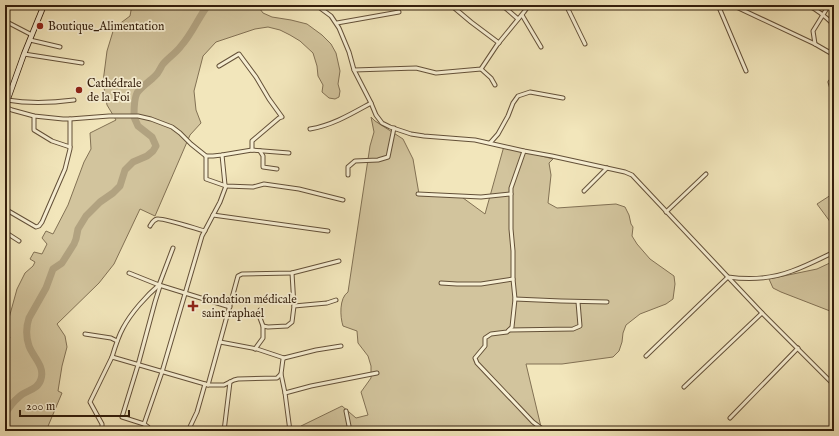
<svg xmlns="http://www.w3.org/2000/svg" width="839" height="436" font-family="'IM FELL English',serif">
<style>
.green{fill:#d2c49d;stroke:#827154}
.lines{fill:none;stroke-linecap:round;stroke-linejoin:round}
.river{stroke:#b1a280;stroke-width:7}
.street-casing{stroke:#635038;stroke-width:5}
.secondary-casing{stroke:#331e0c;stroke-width:6}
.street{stroke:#f7efd3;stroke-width:3}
.secondary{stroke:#f7efd3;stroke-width:4.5}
.poi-dot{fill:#8f2418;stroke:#f7efd3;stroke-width:1.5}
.labels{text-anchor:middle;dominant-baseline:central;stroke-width:3.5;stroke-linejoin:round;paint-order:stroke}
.poi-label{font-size:12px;fill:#331e0c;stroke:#f7efd3;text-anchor:start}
</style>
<rect width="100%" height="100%" fill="#f2e6bb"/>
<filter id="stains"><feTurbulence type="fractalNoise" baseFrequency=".005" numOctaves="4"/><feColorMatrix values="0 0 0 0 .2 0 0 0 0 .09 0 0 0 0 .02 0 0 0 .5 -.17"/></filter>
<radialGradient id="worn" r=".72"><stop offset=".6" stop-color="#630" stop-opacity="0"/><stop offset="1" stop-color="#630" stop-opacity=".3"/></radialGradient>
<g class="green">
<polygon points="132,5 257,5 263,13 272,17 291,20 307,24 322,35 331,44 336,53 340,71 338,84 340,91 339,97 335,99 329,98 322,92 323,85 318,76 317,66 313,53 300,41 290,35 280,30 268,27 255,29 216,42 203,56 194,91 196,110 201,123 190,135 155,216 140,209 114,264 99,283 57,324 65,336 67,347 62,366 58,391 62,393 46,431 5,431 5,347 10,337 5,335 5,322 9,318 17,289 25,273 33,266 35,262 30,259 34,252 42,254 47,244 42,238 46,231 53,234 68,205 84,162 91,149 90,133 116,120 107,105 103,82 107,51 114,28 130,16"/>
<path d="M371,117l4,4 28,18 10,20 6,35 40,1 26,19 19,-68 49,13 -4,4 2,12 -3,28 9,5 59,-4 9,3 4,8 2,9 2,3 -1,9 5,8 13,15 24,17 1,8 -2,15 -7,5 -26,10 -14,11 -3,8 -1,9 -3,9 -6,6 -51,7h-36l16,67h-236l-5,-5 41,-20 14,12 12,-3 -7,-23 10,-14v-12l-3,-10 -10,-13 -1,-12 -14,-5c-3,-9 -4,-28 5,-34l22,-146 4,-14z"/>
<polygon points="834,193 834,227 817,204"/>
<polygon points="834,261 834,311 830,311 781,292 773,288 769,279 817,269"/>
</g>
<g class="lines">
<g class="river">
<path d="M134,115c0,-7 0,-16 3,-22 4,-6 12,-11 18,-17 4,-3 5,-8 8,-12 6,-7 13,-11 18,-18 11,-12 17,-28 27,-41"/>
<path d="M5,415c3,-7 9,-14 15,-19 7,-6 18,-6 21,-17 4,-13 -8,-22 -12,-33 -3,-9 -3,-19 0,-28l17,-30 7,-19 9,-6 12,-19 2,-5 2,-10 8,-13 14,-14 13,-9 7,-7 5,-16 8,-8 14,-6 6,-5 3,-5 -4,-9 -14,-11 -4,-9"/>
</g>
<defs>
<g id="street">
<path d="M316,5l15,11 8,12 10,24 5,18 17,33 5,12 6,8 8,4 21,7 13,2 51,4 49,11 28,5 73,16 7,3 96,102c21,3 43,2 64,-6 14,-5 28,-12 42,-19"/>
<polyline points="453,5 452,6 471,22 499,43"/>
<polyline points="502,5 518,19"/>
<polyline points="566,5 585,44"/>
<polyline points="718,5 746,71"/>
<polyline points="732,5 815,44 834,55"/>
<path d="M807,5c11,5 18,11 27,20"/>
<polyline points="522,15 541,47"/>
<polyline points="5,21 32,35"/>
<polyline points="337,23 399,12"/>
<polyline points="30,40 60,47"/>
<polyline points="815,44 813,31 829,5"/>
<polyline points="24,54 82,63"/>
<polyline points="219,66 239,54 256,77 269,99 282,117 279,118 252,141 252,150"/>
<polyline points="481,69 491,78 495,85"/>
<polyline points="354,70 416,68 436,73 481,69 497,45 524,12 529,5"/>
<polyline points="834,78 830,82 833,92 834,95"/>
<polyline points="5,92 9,93"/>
<path d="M7,100c23,4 44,3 67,0"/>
<polyline points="5,107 12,110 34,116 63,119 70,119 109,116 138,116 151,119 172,127 180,133 191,144 206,156 213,156 222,155 252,150 289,153"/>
<polyline points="34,116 34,130 52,141 70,147"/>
<path d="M310,129c23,-4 41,-15 61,-26"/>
<polyline points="490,143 498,134 508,116 513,103 518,96 530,92 563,98"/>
<polyline points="260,151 263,156 263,167 277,169"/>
<polyline points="524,151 511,188 511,229 513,251 513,279 515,299 512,327 507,332 491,334 485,338 485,346 475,358 477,363 533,422 545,431"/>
<polyline points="206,156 206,179 226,186 253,187 264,184 299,189 343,200"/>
<polyline points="348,175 348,167 355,161 378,160 388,157 394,128"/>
<polyline points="584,191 607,168"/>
<polyline points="418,194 481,197 511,194"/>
<polyline points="5,209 36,227 39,226 42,222 65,169 70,149 70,119"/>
<polyline points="666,212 706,174"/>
<polyline points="213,215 328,231"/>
<path d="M150,226c2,-3 3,-6 7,-7 4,-2 40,10 48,12"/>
<polyline points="5,232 19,241"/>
<polyline points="129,273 159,285 173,248"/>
<polyline points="441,283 457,284 481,284 513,279"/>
<polyline points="515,299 561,301 607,302"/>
<polyline points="294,306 327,303 336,300"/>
<polyline points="762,313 834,385"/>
<polyline points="263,326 268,327 287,326 292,322 294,306 292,273"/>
<polyline points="509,330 573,329 580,326 578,302"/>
<polyline points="85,334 111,338 117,341"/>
<polyline points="220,342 257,349 284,358 316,350 341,346"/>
<polyline points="255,349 263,338 263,326 260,318 260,310"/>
<polyline points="646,356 728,277 762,313 684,387"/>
<polyline points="281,374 285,393"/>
<path d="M205,384l-93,-27c3,-10 6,-20 11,-29 8,-15 23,-32 36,-43l71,22"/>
<polyline points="208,385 224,385 234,380 238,379 277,378 281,374 283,359 284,358"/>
<polyline points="346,411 350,431"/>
<polyline points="730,418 798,348"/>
<polyline points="144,424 122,417 138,365 155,302 160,286"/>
<polyline points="102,431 102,424 90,402 112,357"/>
<polyline points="149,431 148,427 144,424 162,372 202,236 220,202 226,186 225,185 222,155"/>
<polyline points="188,431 197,412 205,384 208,385 238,276 242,274 292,273 339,261"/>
<polyline points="224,431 230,382"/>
<polyline points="290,431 285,393 311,386 377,373"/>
</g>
<polyline id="secondary" points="5,107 24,54 44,5"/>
</defs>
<use href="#street" class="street-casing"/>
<use href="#secondary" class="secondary-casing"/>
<use href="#street" class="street"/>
<use href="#secondary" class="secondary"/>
</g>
<g class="poi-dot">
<circle cx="40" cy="26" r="4"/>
<circle cx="79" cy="90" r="4"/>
<path d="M191 300h4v4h4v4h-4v4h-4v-4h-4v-4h4z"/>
</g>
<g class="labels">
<g class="poi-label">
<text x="48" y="26">Boutique_Alimentation</text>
<text x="87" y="83">Cathédrale<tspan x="87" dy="14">de la Foi</tspan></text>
<text x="202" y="299">fondation médicale<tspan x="202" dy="14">saint raphael</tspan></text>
</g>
</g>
<rect width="839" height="436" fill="none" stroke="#f2e6bb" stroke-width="20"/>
<rect x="6" y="6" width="827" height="424" fill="none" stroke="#331e0c" stroke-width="2"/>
<rect x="10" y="10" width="819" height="416" fill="none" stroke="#331e0c"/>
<path d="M20 410v6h109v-6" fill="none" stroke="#331e0c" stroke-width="2"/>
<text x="26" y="410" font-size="12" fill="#331e0c" stroke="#f7efd3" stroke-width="3" paint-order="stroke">200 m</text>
<rect width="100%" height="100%" filter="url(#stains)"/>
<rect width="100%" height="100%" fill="url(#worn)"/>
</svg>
